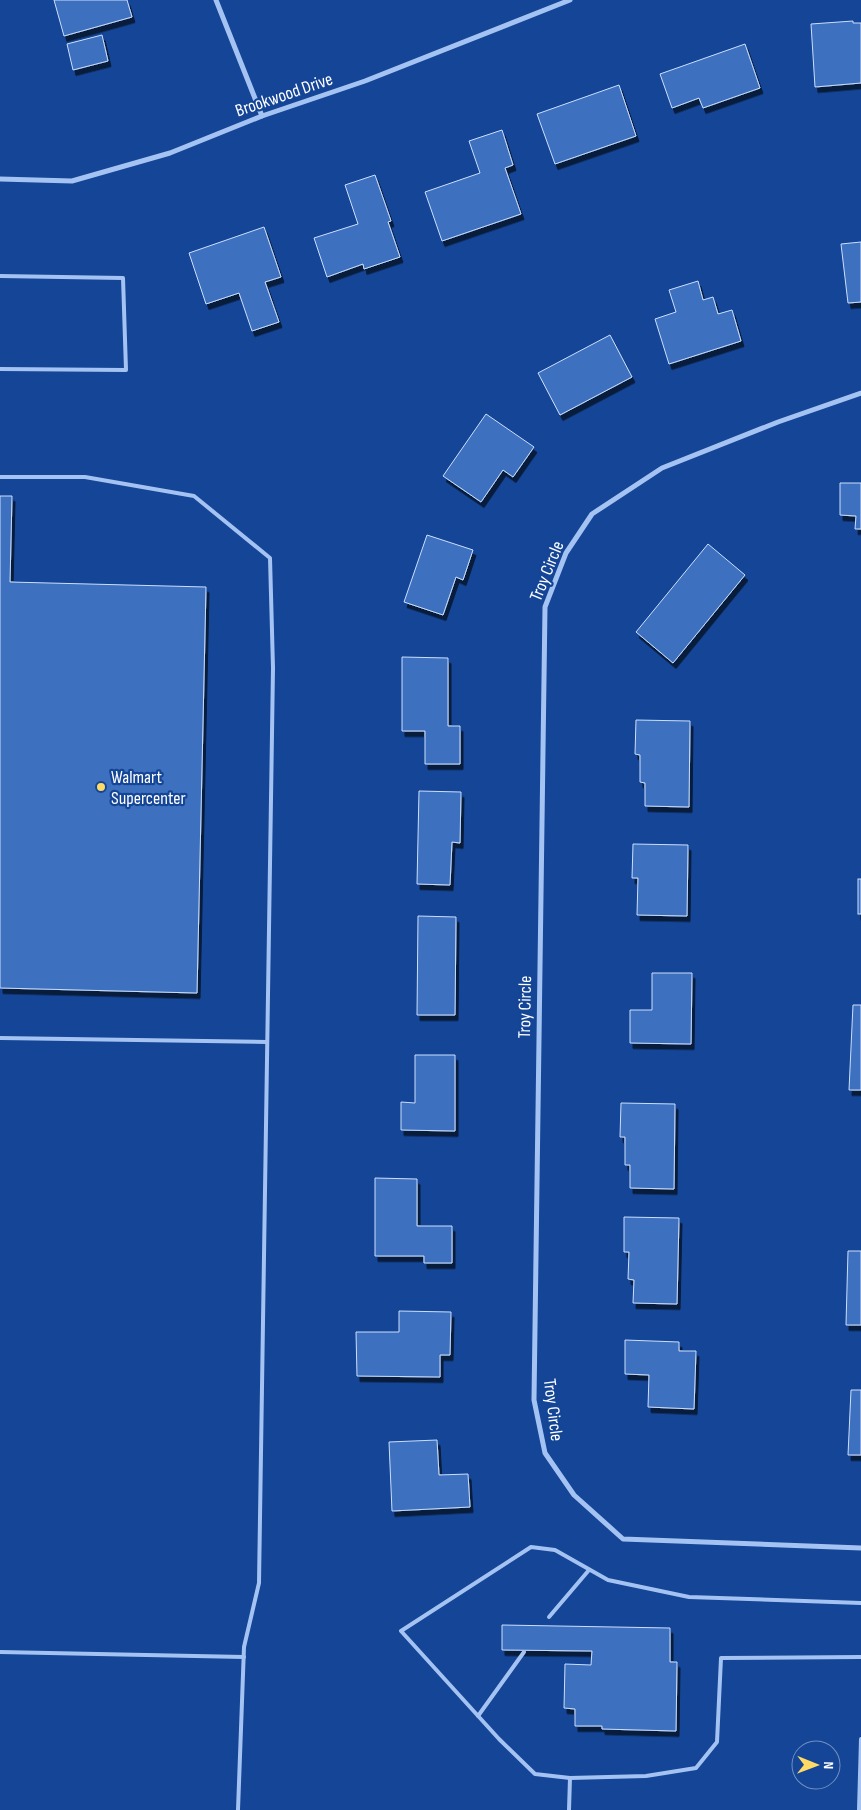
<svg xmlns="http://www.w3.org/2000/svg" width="861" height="1810" font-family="'Sofia Sans Condensed',sans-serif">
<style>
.building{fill:#3d6fbe;stroke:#ccdffd;filter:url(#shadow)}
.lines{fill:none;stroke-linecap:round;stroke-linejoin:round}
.lane{stroke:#a4c3f2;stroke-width:4}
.street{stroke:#a4c3f2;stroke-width:5}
.poi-dot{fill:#ffdb65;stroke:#144596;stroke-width:2}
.labels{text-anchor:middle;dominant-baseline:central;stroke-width:4.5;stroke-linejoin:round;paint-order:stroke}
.street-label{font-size:18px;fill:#fff;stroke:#144596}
.poi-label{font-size:18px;fill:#fff;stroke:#144596;text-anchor:start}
</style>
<defs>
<filter id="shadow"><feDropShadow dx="3" dy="5.5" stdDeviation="0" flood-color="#0009"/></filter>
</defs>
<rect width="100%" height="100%" fill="#144596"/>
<g class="building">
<polygon points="54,0 127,0 132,17 64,36"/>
<polygon points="853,21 853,23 861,23 861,83 815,87 811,24"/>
<polygon points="102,35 108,61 73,70 67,44"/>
<polygon points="745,44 760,88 703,108 699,98 672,108 660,74"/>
<polygon points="619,85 636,136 555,164 537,114"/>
<polygon points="502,130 513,165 505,168 521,214 442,241 425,192 480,173 469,141"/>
<polygon points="375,175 391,221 388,222 400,257 364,269 363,264 327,277 314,238 358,224 345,185"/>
<polygon points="264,227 281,277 265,282 279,322 252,331 239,293 206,304 189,253"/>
<polygon points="861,242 861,302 848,303 841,244"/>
<polygon points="698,281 703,300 713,297 718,314 732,310 741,341 669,364 655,319 676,312 669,290"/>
<polygon points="610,335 632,377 560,415 538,373"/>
<polygon points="486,414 534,447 513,477 503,470 481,502 443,476"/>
<polygon points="840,483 861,483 861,529 855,529 856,516 840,515"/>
<polygon points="0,496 12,496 10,582 206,587 197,993 0,988"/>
<polygon points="427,535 473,550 463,580 456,577 443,615 404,602"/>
<polygon points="708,544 745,575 673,663 636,632"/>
<polygon points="402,657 448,658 448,726 460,726 460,764 425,764 425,731 402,731"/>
<polygon points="636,720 690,721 689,807 645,806 645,783 640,782 640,755 635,754"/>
<polygon points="419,791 461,792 460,843 452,842 450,885 417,884"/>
<polygon points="633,844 688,845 687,916 637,915 638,878 632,878"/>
<rect x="858" y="879" width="3" height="35"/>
<polygon points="418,916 456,917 455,1015 417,1015"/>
<polygon points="652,973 692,973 691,1044 630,1043 630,1010 652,1010"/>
<polygon points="853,1005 861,1005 861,1090 849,1090"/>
<polygon points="415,1055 455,1055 455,1131 401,1130 401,1102 415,1103"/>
<polygon points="621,1103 675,1104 674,1189 630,1188 630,1165 625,1165 625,1137 620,1137"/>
<polygon points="375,1178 417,1179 417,1226 452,1226 452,1263 424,1263 424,1256 375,1256"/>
<polygon points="624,1217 679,1218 677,1304 633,1303 634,1280 628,1279 629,1252 624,1252"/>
<polygon points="848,1251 861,1251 861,1325 846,1325"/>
<polygon points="399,1311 451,1312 450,1355 440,1355 440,1377 357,1376 356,1332 399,1332"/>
<polygon points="625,1340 679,1342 679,1351 696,1351 694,1409 648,1407 649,1375 625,1374"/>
<polygon points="851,1390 861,1390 861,1455 848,1455"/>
<polygon points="437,1440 439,1475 468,1474 470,1507 392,1511 389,1442"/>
<polygon points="502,1625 670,1628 670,1662 677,1662 676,1731 602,1729 602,1726 575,1726 575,1709 564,1708 565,1664 591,1665 592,1651 502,1650"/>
</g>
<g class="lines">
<g class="lane">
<polyline points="0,276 123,278 126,370 0,369"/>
<polyline points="0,477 85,477 194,496 270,558 273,668 259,1583 244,1647 238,1810"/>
<polyline points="0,1038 267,1042"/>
<polyline points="861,1603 689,1597 608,1580 555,1550 531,1547 401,1631 499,1739 535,1774 570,1778 646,1776 696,1768 717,1742 721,1658 861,1657"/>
<polyline points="549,1617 589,1570"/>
<polyline points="0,1652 244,1657"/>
<polyline points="478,1716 524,1652"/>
<polyline points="569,1810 570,1778"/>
<polyline points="859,1810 861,1739"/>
</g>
<g class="street">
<polyline points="216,0 262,116"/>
<polyline points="0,179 72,181 170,153 262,116 365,81 570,0"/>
<polyline points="861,393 778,422 662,468 592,514 566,553 545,607 534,1400 545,1453 574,1495 623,1539 861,1548"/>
</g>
</g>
<circle class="poi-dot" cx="101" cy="787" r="5"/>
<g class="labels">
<g class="street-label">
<text transform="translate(284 95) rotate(-19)">Brookwood Drive</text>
<text transform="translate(547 571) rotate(-68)">Troy Circle</text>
<text transform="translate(525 1007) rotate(-89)">Troy Circle</text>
<text transform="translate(553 1410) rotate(83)">Troy Circle</text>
</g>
<g class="poi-label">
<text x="111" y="777">Walmart<tspan x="111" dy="21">Supercenter</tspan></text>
</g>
</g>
<g transform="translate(816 1765) rotate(91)"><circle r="24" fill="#144596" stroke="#728fc0"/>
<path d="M0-4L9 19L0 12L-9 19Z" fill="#ffdb65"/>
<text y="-8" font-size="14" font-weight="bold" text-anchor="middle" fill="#ffffff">N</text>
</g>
</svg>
